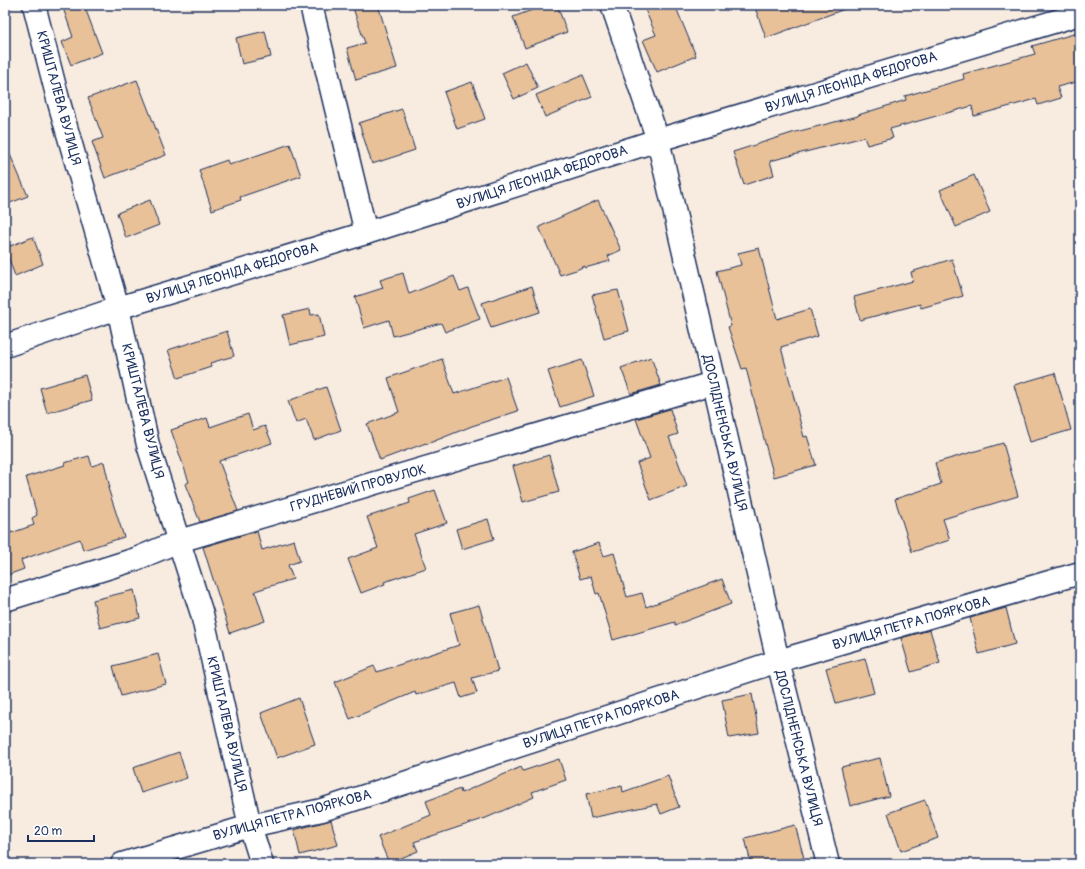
<svg xmlns="http://www.w3.org/2000/svg" width="1085" height="869" font-family="Pangolin,sans-serif">
<style>
.building{fill:#e8c199;stroke:#1b2f5e}
.lines{fill:none;stroke-linecap:round;stroke-linejoin:round}
.street-casing{stroke:#1b2f5e;stroke-width:25}
.secondary-casing{stroke:#1b2f5e;stroke-width:25}
.street{stroke:#fff;stroke-width:22}
.secondary{stroke:#fff;stroke-width:22}
.labels{text-anchor:middle;dominant-baseline:central;stroke-width:3.5;stroke-linejoin:round;paint-order:stroke}
.street-label{font-size:14px;fill:#1b2f5e;stroke:#fff}
</style>
<rect width="100%" height="100%" fill="#f8ece0"/>
<filter id="ink" filterUnits="userSpaceOnUse"><feTurbulence type="fractalNoise" baseFrequency=".025" numOctaves="2"/><feDisplacementMap in="SourceGraphic" scale="8" xChannelSelector="R" yChannelSelector="G"/><feConvolveMatrix kernelMatrix="1 2 1 2 8 2 1 2 1" color-interpolation-filters="sRGB"/></filter>
<g filter="url(#ink)">
<g class="building">
<polygon points="62,5 84,5 102,53 71,65 62,42 73,37"/>
<polygon points="352,5 378,5 397,68 356,80 347,48 365,43"/>
<polygon points="546,5 557,5 567,32 525,48 513,17"/>
<polygon points="643,5 675,5 696,56 657,72 643,40 656,35"/>
<polygon points="754,5 850,5 850,7 766,38"/>
<polygon points="265,31 271,57 242,64 236,38"/>
<polygon points="1077,33 1080,44 1080,81 1057,87 1061,98 1038,105 1036,99 974,116 972,106 890,129 893,138 867,145 864,137 770,161 774,175 744,185 733,152 792,133 858,116 858,115 906,100 905,96 964,79 963,74 1035,54 1032,46"/>
<polygon points="526,62 538,88 514,99 502,73"/>
<polygon points="583,75 592,97 545,117 536,95"/>
<polygon points="137,80 166,155 105,178 92,142 103,138 88,98"/>
<polygon points="472,82 485,119 457,129 444,92"/>
<polygon points="402,109 415,150 372,164 359,123"/>
<polygon points="5,143 28,196 5,205"/>
<polygon points="290,144 301,176 240,197 241,200 212,210 199,170 227,160 229,165"/>
<polygon points="974,175 990,212 956,227 940,190"/>
<polygon points="150,200 159,225 126,238 117,213"/>
<polygon points="598,200 621,250 608,256 610,261 585,268 585,266 576,270 560,275 539,227"/>
<polygon points="33,237 43,264 15,276 5,248"/>
<polygon points="759,248 777,319 810,309 818,336 781,347 804,437 807,436 816,465 774,477 766,447 746,368 742,369 728,327 731,326 717,271 741,265 738,253"/>
<polygon points="952,259 963,296 921,308 920,304 860,320 854,297 913,281 911,272"/>
<polygon points="403,273 409,294 454,276 460,291 468,288 480,319 445,332 441,323 393,336 389,320 364,328 355,297 383,288 380,280"/>
<polygon points="532,286 540,312 491,328 482,303"/>
<polygon points="618,290 629,331 604,338 592,295"/>
<polygon points="310,309 311,315 319,314 324,337 290,345 283,315"/>
<polygon points="227,331 234,356 210,363 211,367 178,378 168,350"/>
<polygon points="651,357 661,385 631,394 621,368"/>
<polygon points="442,359 454,394 506,377 518,411 472,426 427,444 426,443 380,460 367,424 399,412 388,378"/>
<polygon points="582,360 594,396 560,407 548,371"/>
<polygon points="1055,373 1071,430 1030,442 1014,385"/>
<polygon points="85,375 92,400 47,413 40,388"/>
<polygon points="326,387 341,430 314,440 306,419 296,423 288,401"/>
<polygon points="670,409 678,434 669,437 687,486 651,500 637,463 650,458 636,419"/>
<polygon points="248,414 253,430 265,426 272,443 219,461 238,511 200,522 185,484 189,482 171,430 207,418 210,427"/>
<polygon points="1003,443 1018,496 943,519 950,540 912,552 895,499 941,484 935,463"/>
<polygon points="549,455 559,492 523,502 513,466"/>
<polygon points="89,456 92,466 104,462 110,488 108,488 124,537 83,550 80,539 21,560 24,569 5,576 5,523 8,522 11,533 34,525 32,518 37,515 26,477 65,465 64,463"/>
<polygon points="435,490 447,523 414,534 426,568 384,582 385,584 361,593 348,559 378,548 367,517 410,503 409,499"/>
<polygon points="488,519 494,539 462,549 456,529"/>
<polygon points="257,531 262,550 294,540 300,561 288,565 293,579 255,591 265,621 230,633 203,547"/>
<polygon points="599,543 604,556 614,553 627,597 642,593 646,607 722,579 731,604 675,625 675,622 613,640 599,593 596,594 591,576 580,579 572,552"/>
<polygon points="134,590 140,618 100,628 93,600"/>
<polygon points="479,605 498,671 472,678 477,693 461,698 456,683 416,695 415,692 350,719 335,682 374,666 377,672 459,645 450,613"/>
<polygon points="1006,608 1015,644 979,654 970,618"/>
<polygon points="930,630 940,663 911,672 901,638"/>
<polygon points="158,654 166,684 121,696 113,666"/>
<polygon points="865,658 874,693 836,703 826,668"/>
<polygon points="752,694 759,733 729,738 722,700"/>
<polygon points="299,698 315,744 277,758 261,713"/>
<polygon points="179,752 187,778 141,793 133,768"/>
<polygon points="880,758 889,796 850,806 841,767"/>
<polygon points="559,759 566,780 532,792 534,797 486,818 414,842 418,851 389,863 378,837 431,815 426,801 460,789 461,793 521,767 523,771"/>
<polygon points="668,776 679,807 661,814 657,804 591,818 586,794 622,786 623,792"/>
<polygon points="925,800 938,838 901,851 888,813"/>
<polygon points="331,820 338,845 300,855 294,830"/>
<polygon points="795,825 804,858 781,864 751,864 745,838"/>
</g>
<g class="lines">
<defs>
<g id="street">
<polyline points="34,5 58,99 118,308 148,445 202,614 250,826 262,864"/>
<polyline points="311,5 366,233"/>
<polyline points="612,5 658,140 778,661 828,864"/>
<polyline points="5,600 136,559 179,541 713,383"/>
<polyline points="122,864 250,826 322,810 778,661 1080,573"/>
</g>
<polyline id="secondary" points="5,346 118,308 366,233 658,140 1080,14"/>
</defs>
<use href="#street" class="street-casing"/>
<use href="#secondary" class="secondary-casing"/>
<use href="#street" class="street"/>
<use href="#secondary" class="secondary"/>
</g>
</g>
<g class="labels">
<g class="street-label">
<text transform="translate(851 82) rotate(-17)">ВУЛИЦЯ ЛЕОНІДА ФЕДОРОВА</text>
<text transform="translate(59 98) rotate(75)">КРИШТАЛЕВА ВУЛИЦЯ</text>
<text transform="translate(542 177) rotate(-18)">ВУЛИЦЯ ЛЕОНІДА ФЕДОРОВА</text>
<text transform="translate(232 273) rotate(-17)">ВУЛИЦЯ ЛЕОНІДА ФЕДОРОВА</text>
<text transform="translate(143 411) rotate(76)">КРИШТАЛЕВА ВУЛИЦЯ</text>
<text transform="translate(725 433) rotate(77)">ДОСЛІДНЕНСЬКА ВУЛИЦЯ</text>
<text transform="translate(358 488) rotate(-16)">ГРУДНЕВИЙ ПРОВУЛОК</text>
<text transform="translate(911 623) rotate(-16)">ВУЛИЦЯ ПЕТРА ПОЯРКОВА</text>
<text transform="translate(601 719) rotate(-18)">ВУЛИЦЯ ПЕТРА ПОЯРКОВА</text>
<text transform="translate(227 724) rotate(77)">КРИШТАЛЕВА ВУЛИЦЯ</text>
<text transform="translate(799 748) rotate(76)">ДОСЛІДНЕНСЬКА ВУЛИЦЯ</text>
<text transform="translate(292 815) rotate(-15)">ВУЛИЦЯ ПЕТРА ПОЯРКОВА</text>
</g>
</g>
<rect width="1085" height="869" fill="none" stroke="#fff" stroke-width="20"/>
<rect x="10" y="10" width="1065" height="849" fill="none" stroke="#1b2f5e" stroke-width="1.5" filter="url(#ink)"/>
<path d="M28 835v6h66v-6" fill="none" stroke="#1b2f5e" stroke-width="2"/>
<text x="34" y="835" font-size="12" fill="#1b2f5e" stroke="#ffffff" stroke-width="3" paint-order="stroke">20 m</text>
</svg>
